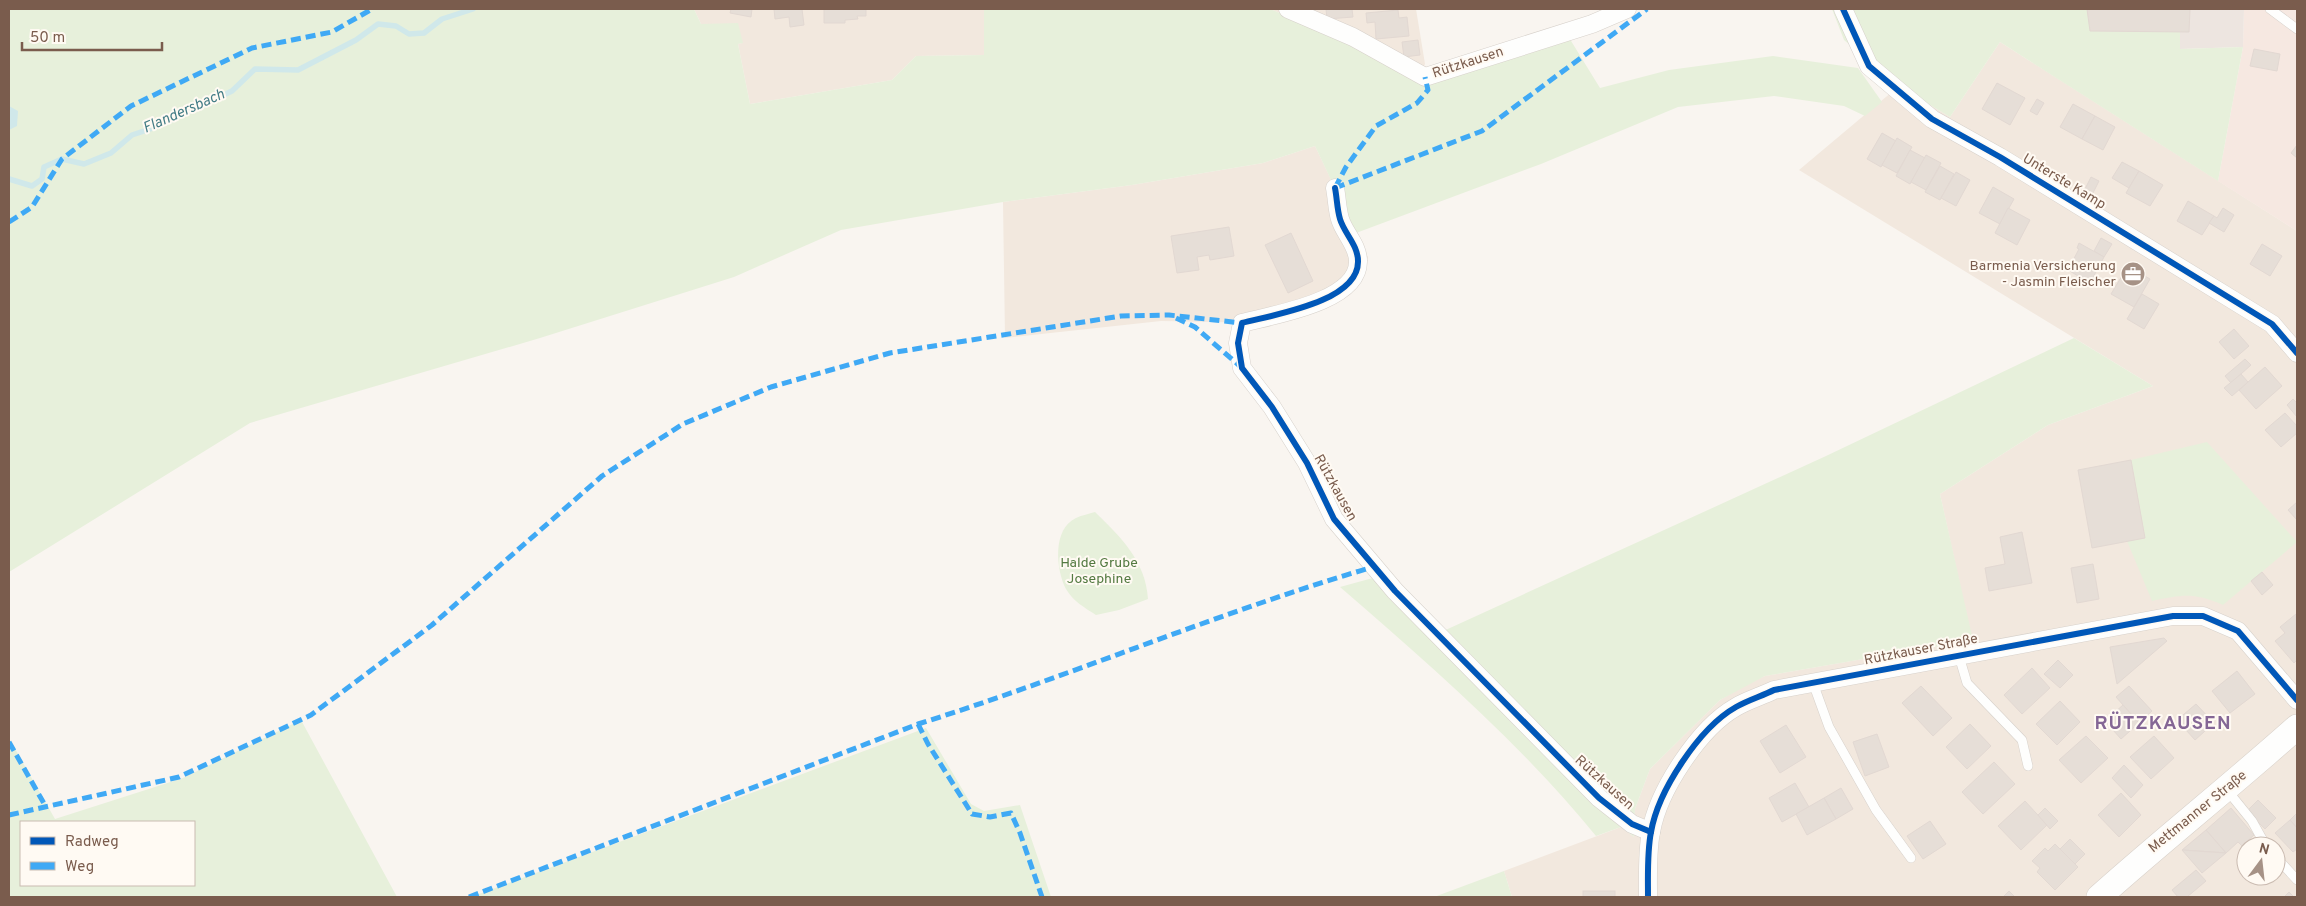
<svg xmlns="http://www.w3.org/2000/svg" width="2306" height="906" font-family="Overpass,sans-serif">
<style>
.residential{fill:#f2e8de;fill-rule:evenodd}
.commercial{fill:#f6e8e1}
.industrial{fill:#ede5e0}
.green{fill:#e7f0db;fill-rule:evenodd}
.water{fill:#d0e8ea}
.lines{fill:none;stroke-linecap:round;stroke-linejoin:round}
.stream{stroke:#d0e8ea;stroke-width:5.5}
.building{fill:#e6ded7;stroke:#e2d8d2}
.lane-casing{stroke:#d7d1cb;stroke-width:10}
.street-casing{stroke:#d7d1cb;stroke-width:19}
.secondary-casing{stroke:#d9d2cb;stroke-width:26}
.lane{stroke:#fefefd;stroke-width:9}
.street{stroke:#fefefd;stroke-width:18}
.secondary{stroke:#fefefd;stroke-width:25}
.quiet{stroke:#3fa9f5;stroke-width:5;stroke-dasharray:10 5;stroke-linecap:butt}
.cycleway-casing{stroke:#fffaf3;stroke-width:9}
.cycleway{stroke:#0057b8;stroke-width:6}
.labels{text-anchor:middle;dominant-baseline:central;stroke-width:4;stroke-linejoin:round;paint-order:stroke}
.street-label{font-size:14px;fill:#7a5c4d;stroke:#fffaf3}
.poi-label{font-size:14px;fill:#7a5c4d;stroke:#fffaf3;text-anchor:end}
.park-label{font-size:14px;fill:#537a41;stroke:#fffaf3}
.water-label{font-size:15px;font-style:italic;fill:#437c86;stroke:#fffaf3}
.district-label{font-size:19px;font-weight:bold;letter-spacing:1px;fill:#846695;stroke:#fffaf3}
</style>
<rect width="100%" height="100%" fill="#f9f5f0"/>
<g class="residential">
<polygon points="694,9 984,9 984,55 916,56 892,80 750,104 738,44 742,43 701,24"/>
<polygon points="1270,9 1416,9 1425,64 1418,79 1324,31"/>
<path d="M2000,42l297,189v666h-785l-8,-26 117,-44 13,10 1,-28 15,-40 70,-69 27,-16 18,-8 207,-36 -32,-146 108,-69 105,-39 -354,-216 100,-84 51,31zM2246,846h30v30h-30z"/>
<polygon points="1315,146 1368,257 1355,290 1322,307 1265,323 1161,321 1005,338 1003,202 1132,185 1263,163"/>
</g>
<polygon class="commercial" points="2244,9 2297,9 2297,231 2218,181 2243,47"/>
<polygon class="industrial" points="2087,9 2244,9 2243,47 2180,49 2179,32 2090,31"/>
<g class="green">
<polygon points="9,9 694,9 701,24 738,23 743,43 738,44 750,104 892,80 916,56 984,55 984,9 1270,9 1324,31 1418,78 1568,36 1600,88 1669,70 1773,56 1858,68 1882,102 1865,116 1844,106 1774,96 1678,107 1541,164 1356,233 1315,146 1263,163 1132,185 1003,202 841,230 734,277 540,338 250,423 9,572"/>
<polygon points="1832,9 2087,9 2091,31 2180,32 2180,49 2243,47 2218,181 2000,42 1950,117 1899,86 1844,40"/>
<path d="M2074,338l79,48 -105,39 -108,69 33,146 -208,36 -45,24 -70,69 -15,40 -1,28 -13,-10 -25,9c-77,-94 -164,-169 -256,-249l40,-11 59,57 387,-177z"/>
<path d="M2207,442l90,100 -74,63c-30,-13 -41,-10 -71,-4l-25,-60 18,-3 -14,-78z"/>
<path d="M1095,512c26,25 51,50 53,87l-29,11 -23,5c-11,-7 -23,-14 -30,-26 -10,-19 -14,-60 10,-71 6,-3 13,-4 19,-6z"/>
<path d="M301,720l96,177h-388v-159l46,81 128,-41zM21,822h173v63h-173z"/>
<polygon points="926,728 971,804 984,811 1020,805 1051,897 471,897"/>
<polygon points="1504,871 1512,897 1434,897"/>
</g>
<polygon class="water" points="9,106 18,111 17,126 9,130"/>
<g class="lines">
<polyline class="stream" points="9,179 32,186 42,179 44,167 62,159 84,164 111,153 132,135 156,127 232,91 255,69 298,70 356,40 378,24 396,26 409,34 424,33 442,19 473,9"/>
</g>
<g class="building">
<polygon points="731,9 752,9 751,17 730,13"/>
<polygon points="774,9 802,9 804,25 790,27 789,17 775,19"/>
<polygon points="824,9 866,9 866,16 857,16 858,19 845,20 845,23 824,23"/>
<polygon points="1326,9 1352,9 1353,17 1327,19"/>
<polygon points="2087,9 2190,9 2189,32 2090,31"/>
<polygon points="1398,10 1399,18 1407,17 1409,36 1376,39 1375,22 1367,23 1366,13"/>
<polygon points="1418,40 1420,55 1404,57 1402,42"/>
<polygon points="2254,49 2280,54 2277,71 2250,66"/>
<polygon points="1997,83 2025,98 2010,125 1982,109"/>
<polygon points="2037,99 2044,103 2037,115 2030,111"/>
<polygon points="2073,104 2095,116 2082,139 2060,127"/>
<polygon points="2095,116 2115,127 2103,150 2082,139"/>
<polygon points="1882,133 1896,141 1881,167 1867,159"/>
<polygon points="1897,138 1912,147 1897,173 1882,165"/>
<polygon points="2297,145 2297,158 2291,153"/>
<polygon points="1910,150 1925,158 1910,184 1896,176"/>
<polygon points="1926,155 1941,163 1926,190 1911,182"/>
<polygon points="2122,162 2139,171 2129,188 2112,178"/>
<polygon points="1940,166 1954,174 1940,200 1925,192"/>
<polygon points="2139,171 2163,185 2150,206 2126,193"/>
<polygon points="1956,172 1970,180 1956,206 1941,198"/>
<polygon points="2091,177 2099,181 2092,195 2084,191"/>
<polygon points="1993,187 2014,199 2000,224 1979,213"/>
<polygon points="2188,201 2214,216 2202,235 2177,221"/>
<polygon points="2008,208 2030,220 2017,245 1995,233"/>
<polygon points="2223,208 2234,215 2224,232 2209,223 2214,216 2217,218"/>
<polygon points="1229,227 1234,256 1210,260 1209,255 1197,257 1199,270 1177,273 1171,236"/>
<polygon points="1291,233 1313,281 1288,293 1265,245"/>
<polygon points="2101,238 2112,244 2104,257 2094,251"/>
<polygon points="2079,243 2104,257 2090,283 2068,270 2079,249 2077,248"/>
<polygon points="2262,244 2282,256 2270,276 2250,264"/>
<polygon points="2128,266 2150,279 2134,307 2111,294"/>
<polygon points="2142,294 2159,304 2144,329 2127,319"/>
<polygon points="2234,329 2249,346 2234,359 2219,342"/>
<polygon points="2245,359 2251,365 2231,383 2225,376"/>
<polygon points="2265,367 2282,386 2256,409 2239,390"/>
<polygon points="2241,374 2248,382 2232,396 2224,388"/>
<polygon points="2293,399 2297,403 2297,417 2287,405"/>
<polygon points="2285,413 2297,426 2297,433 2281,447 2265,430"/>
<polygon points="2131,460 2145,538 2092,548 2078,470"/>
<polygon points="2297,502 2297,520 2288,510"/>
<polygon points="2022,532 2032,583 1989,591 1985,568 2005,564 2000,537"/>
<polygon points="2093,564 2099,599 2077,603 2071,568"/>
<polygon points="2262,572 2273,585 2262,595 2251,581"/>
<polygon points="2296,614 2297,660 2294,663 2275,641 2285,633 2280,627"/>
<polygon points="2164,638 2167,641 2117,684 2110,647"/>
<polygon points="2058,660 2073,675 2060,688 2044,674"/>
<polygon points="2032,668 2050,688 2022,714 2004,695"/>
<polygon points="2237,671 2255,694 2230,713 2212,691"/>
<polygon points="1921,686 1952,718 1933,736 1902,703"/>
<polygon points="2129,686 2152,711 2139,723 2116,697"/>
<polygon points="2060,701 2080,722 2057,745 2036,724"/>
<polygon points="2196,704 2214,723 2195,740 2177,720"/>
<polygon points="2123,705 2139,723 2121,739 2105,721"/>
<polygon points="1970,724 1991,746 1967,769 1946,747"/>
<polygon points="1786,725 1806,757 1780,773 1760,741"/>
<polygon points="1877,734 1889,767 1865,776 1853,742"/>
<polygon points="2086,736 2108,758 2081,783 2059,760"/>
<polygon points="2154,736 2174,758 2151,779 2130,757"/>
<polygon points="1994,762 2015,784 1983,814 1962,792"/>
<polygon points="2124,765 2143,785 2131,798 2112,778"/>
<polygon points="1795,783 1809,807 1782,822 1769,798"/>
<polygon points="1841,788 1853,809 1836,819 1824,798"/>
<polygon points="2121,793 2141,815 2119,837 2098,815"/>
<polygon points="1824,798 1836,819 1807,835 1796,814"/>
<polygon points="2258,800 2276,818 2265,829 2247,811"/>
<polygon points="2025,801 2047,825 2021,850 1998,826"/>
<polygon points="2045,808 2058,821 2050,829 2038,815"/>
<polygon points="2231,808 2254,835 2242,846 2238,842 2226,853 2206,830"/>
<polygon points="2297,813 2297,828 2290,820"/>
<polygon points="2290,820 2297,828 2297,849 2293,852 2275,833"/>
<polygon points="1930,821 1946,844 1923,859 1907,836"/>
<polygon points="2206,830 2226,853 2182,850"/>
<polygon points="2070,839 2085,854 2075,864 2060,849"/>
<polygon points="2055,844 2078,867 2055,890 2037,872 2040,868 2032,861 2045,848 2048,851"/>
<polygon points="2182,850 2226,853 2202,873"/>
<polygon points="2196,870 2206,881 2187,897 2178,897 2172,890"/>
<rect x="1583" y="891" width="32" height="6"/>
<polygon points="2009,891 2015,897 2003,897"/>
<polygon points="2289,892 2294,897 2284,897"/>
</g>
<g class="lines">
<defs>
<g id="lane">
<polyline points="2270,9 2297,29"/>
<polyline points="1959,656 1967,683 2022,740 2028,766"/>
<polyline points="1813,683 1829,727 1876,810 1911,858"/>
<polyline points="2227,790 2252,821 2266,846"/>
<polyline points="2276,857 2297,880"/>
</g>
<g id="street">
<polyline points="1288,9 1353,37 1425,77 1592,24 1627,9"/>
<polyline points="1843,9 1869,66 1932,119 2000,157 2272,324 2297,353"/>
<path d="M1335,188c2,10 2,21 5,31 4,14 18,26 18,42 1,41 -86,54 -116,62l-4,20 4,25 30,39 35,56 27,56 61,72 204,207 33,26 19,8"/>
<path d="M1648,897c0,-21 -1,-45 3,-65 7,-41 48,-104 85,-125 12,-7 26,-11 38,-17l399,-74h30l35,15 59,69"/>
</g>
<path id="secondary" d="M2099,897c65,-58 133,-112 198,-170"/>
</defs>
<use href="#lane" class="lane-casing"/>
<use href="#street" class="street-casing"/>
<use href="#secondary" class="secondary-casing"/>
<use href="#lane" class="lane"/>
<use href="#street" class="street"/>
<use href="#secondary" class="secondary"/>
<g class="quiet">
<polyline points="1335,188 1482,131 1647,9"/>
<polyline points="1335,188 1346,167 1376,126 1417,103 1428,90 1425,77"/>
<polyline points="9,222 32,207 62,159 131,106 252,48 332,32 372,9"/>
<polyline points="1176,318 1195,327 1242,368"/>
<polyline points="918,724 928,744 972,814 990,817 1011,813 1020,833 1042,897"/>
<polyline points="9,742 46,807"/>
<polyline points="9,815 179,777 311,715 432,625 602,476 683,424 771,387 890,353 1121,316 1169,315 1242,323"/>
<path d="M469,897l449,-173c153,-48 301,-112 455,-157"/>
</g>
<defs>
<g id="cycleway">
<polyline points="1843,9 1869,66 1932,119 2000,157 2272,324 2297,353"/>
<path d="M1335,188c2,10 2,21 5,31 4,14 18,26 18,42 1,41 -86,54 -116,62l-4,20 4,25 30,39 35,56 27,56 61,72 204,207 33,26 19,8"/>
<path d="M1648,897c0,-21 -1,-45 3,-65 7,-41 48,-104 85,-125 12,-7 26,-11 38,-17l399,-74h30l35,15 59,69"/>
</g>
</defs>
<use href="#cycleway" class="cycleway-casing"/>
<use href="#cycleway" class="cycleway"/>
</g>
<defs>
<symbol id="office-disc" viewBox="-11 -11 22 22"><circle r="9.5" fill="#a69286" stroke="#fffaf3"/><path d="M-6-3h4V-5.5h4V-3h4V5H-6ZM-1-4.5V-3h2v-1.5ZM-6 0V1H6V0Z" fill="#fff"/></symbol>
</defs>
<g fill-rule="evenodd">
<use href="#office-disc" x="2119" y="260" width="28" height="28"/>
</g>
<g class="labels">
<g class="street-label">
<text transform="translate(1468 63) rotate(-18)">Rützkausen</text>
<text transform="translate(2064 182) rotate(31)">Unterste Kamp</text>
<text transform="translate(1335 488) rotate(61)">Rützkausen</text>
<text transform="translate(1921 650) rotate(-11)">Rützkauser Straße</text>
<text transform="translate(1604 783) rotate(42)">Rützkausen</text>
<text transform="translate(2198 812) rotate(-39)">Mettmanner Straße</text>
</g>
<g class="poi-label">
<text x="2116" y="266">Barmenia Versicherung<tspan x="2116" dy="16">- Jasmin Fleischer</tspan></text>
</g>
<g class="park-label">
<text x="1099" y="563">Halde Grube<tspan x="1099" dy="16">Josephine</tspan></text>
</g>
<g class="water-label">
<text transform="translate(184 112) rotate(-24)">Flandersbach</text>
</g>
<g class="district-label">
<text x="2163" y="724">RÜTZKAUSEN</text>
</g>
</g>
<rect width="2306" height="906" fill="none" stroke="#7a5c4d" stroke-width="20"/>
<rect x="20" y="821" width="175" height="65" fill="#fffaf3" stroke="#cabbb1"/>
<rect x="30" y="837" width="25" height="8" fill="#0057b8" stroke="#cabbb1"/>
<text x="65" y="846" font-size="15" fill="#7a5c4d">Radweg</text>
<rect x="30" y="862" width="25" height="8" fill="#3fa9f5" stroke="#cabbb1"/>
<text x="65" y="871" font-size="15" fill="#7a5c4d">Weg</text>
<g transform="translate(2261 861) rotate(15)"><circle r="24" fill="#fffaf3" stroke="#cabbb1"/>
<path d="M0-4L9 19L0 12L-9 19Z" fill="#a69286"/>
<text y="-8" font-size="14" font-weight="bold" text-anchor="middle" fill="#7a5c4d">N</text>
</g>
<path d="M22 42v8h140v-8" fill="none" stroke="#7a5c4d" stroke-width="2.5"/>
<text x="30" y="42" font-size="15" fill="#7a5c4d" stroke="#fffaf3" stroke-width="4" paint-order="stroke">50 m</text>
</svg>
